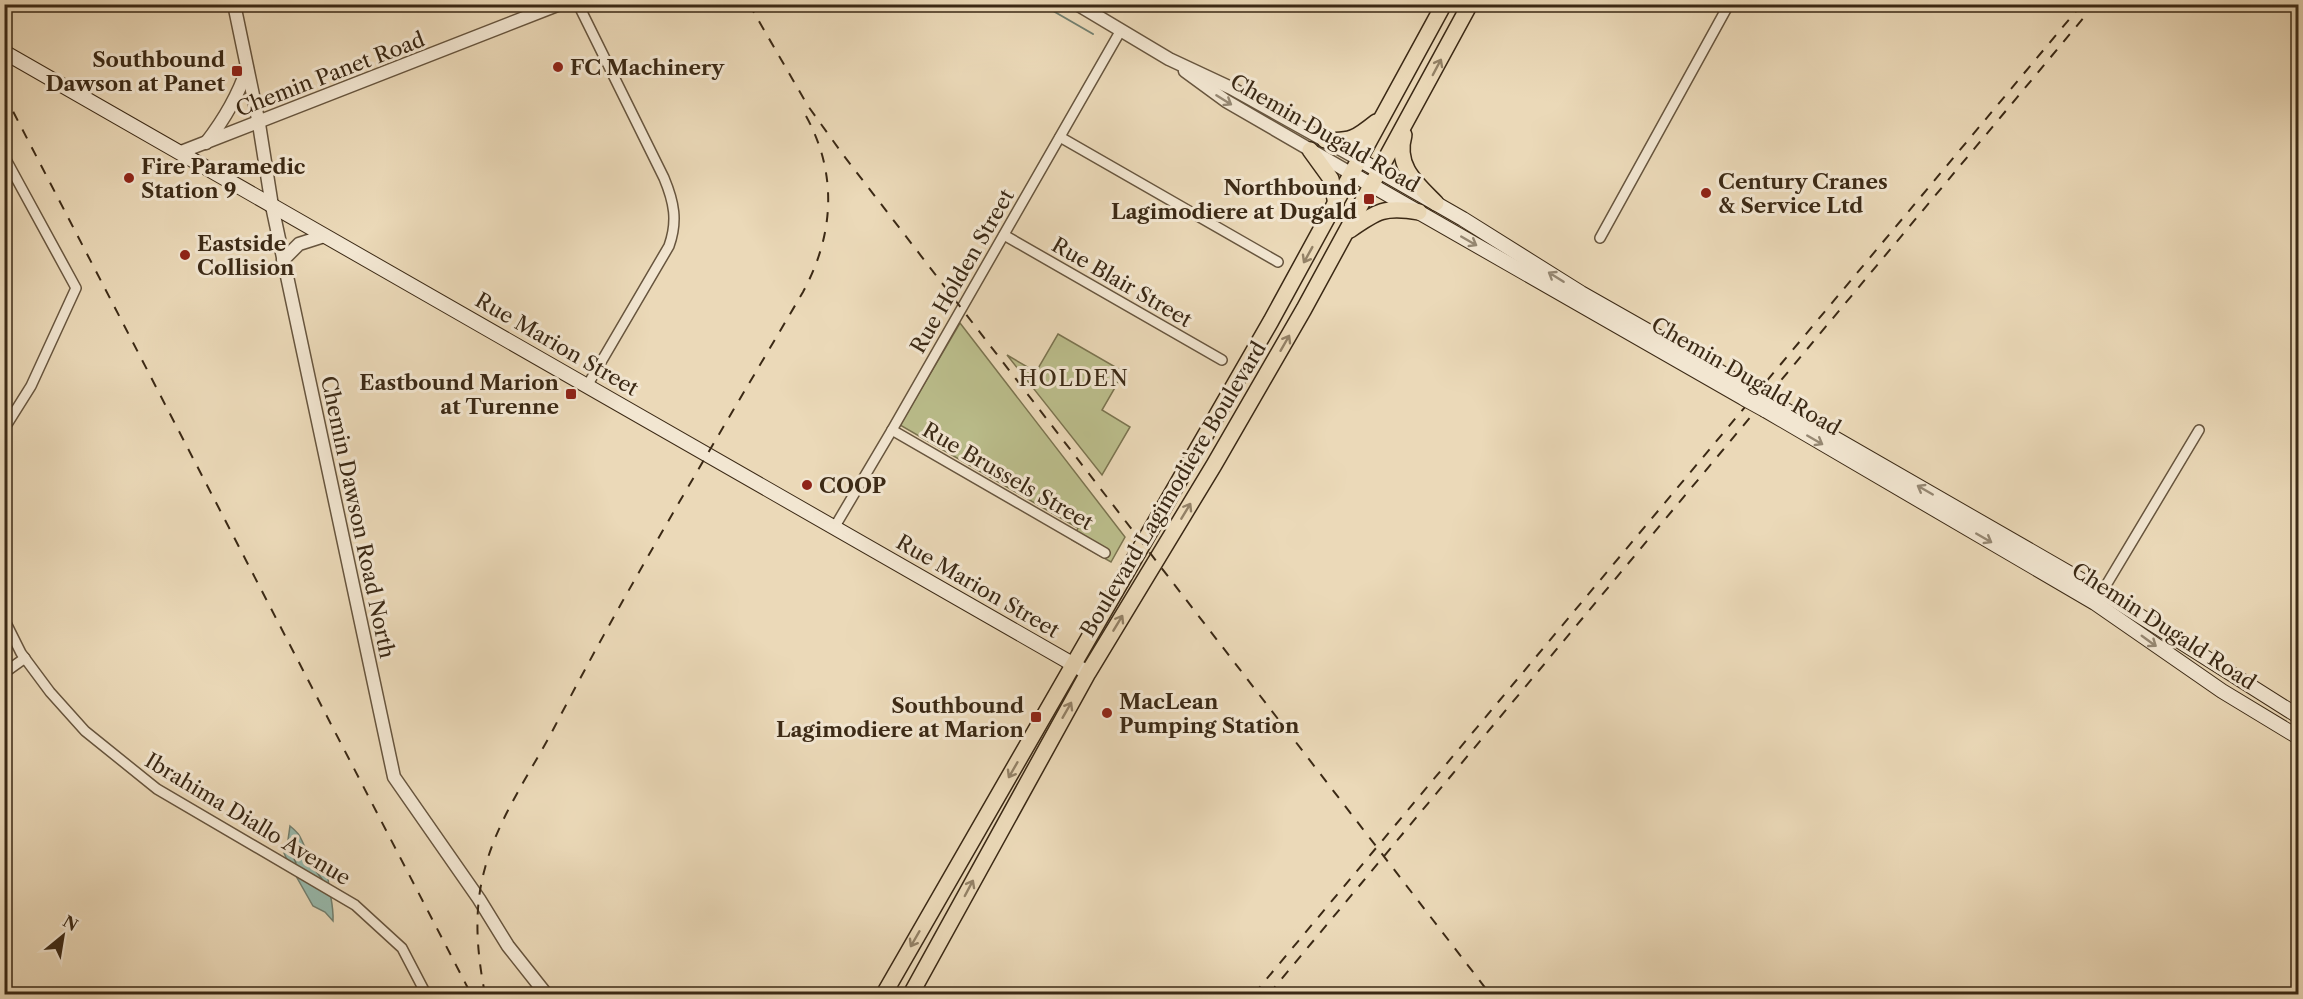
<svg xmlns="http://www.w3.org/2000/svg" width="2303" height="999" font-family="'Libre Caslon Text',serif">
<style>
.green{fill:#bbbe8c;stroke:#7b7450;stroke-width:1.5}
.water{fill:#98baad;stroke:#738070;stroke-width:1.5}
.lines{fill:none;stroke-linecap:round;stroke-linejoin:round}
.shore{stroke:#6a7261;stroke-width:1.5}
.stream{stroke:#738070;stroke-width:2}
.minor-casing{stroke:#67553e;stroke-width:12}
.tertiary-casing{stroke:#67553e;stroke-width:15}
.secondary-casing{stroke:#3b2915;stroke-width:16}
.primary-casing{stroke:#3b2915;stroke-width:18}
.minor{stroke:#f2e6d1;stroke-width:9}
.tertiary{stroke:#f2e6d1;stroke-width:12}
.secondary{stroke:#f2e6d1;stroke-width:14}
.primary{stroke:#ebd9b8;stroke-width:15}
.rail{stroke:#3b2915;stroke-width:2;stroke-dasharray:10 10;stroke-linecap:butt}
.secondary-bridge-casing{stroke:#3b2915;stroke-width:16;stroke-linecap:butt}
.secondary-bridge{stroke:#f2e6d1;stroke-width:14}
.oneway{stroke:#938166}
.oneway2{stroke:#968873}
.poi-dot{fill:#8f2418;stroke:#f2e6d1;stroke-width:2}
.labels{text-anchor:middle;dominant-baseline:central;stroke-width:6;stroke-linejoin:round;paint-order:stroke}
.poi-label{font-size:21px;font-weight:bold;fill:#3b2915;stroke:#f2e6d1;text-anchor:start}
.street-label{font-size:21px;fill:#3b2915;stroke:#f2e6d1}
.neighbourhood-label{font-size:22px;letter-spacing:1.5px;fill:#3b2915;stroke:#f2e6d1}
</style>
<rect width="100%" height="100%" fill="#ebd9b8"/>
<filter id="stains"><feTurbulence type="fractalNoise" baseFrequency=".00333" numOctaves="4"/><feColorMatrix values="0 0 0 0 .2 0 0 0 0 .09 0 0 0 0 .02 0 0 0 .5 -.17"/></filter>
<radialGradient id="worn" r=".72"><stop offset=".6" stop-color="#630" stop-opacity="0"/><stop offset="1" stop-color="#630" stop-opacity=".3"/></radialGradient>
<g class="green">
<polygon points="960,323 1125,537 1111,562 1072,540 1078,528 900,425"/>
<polygon points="1058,334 1124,372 1102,410 1130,427 1102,475 1007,355 1036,372"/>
</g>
<path class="water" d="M290,826c12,10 9,10 16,23 5,10 14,18 22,26 0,16 6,28 5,46l-8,-9 -12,-6 -25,-44 -4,-9 4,-13z"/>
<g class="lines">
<polyline class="shore" points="296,863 291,852 295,844 322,879"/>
<polyline class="stream" points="1041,4 1093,34"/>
<defs>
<g id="minor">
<path d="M578,4l86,174c10,24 14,43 5,68l-82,140"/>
<polyline points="1060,137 1278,262"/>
<polyline points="4,156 76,288 31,386 4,429"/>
<polyline points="1004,235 1222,360"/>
<polyline points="1600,238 1729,4"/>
<polyline points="892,430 1105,553"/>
<polyline points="834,528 892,430 1121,30"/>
<polyline points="2102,592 2199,430"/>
<polyline points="4,619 21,653 50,692 85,731 157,789 355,905 402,948 426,994"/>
<polyline points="4,673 25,658"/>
</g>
<g id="tertiary">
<polyline points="234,4 259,124 272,206 394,777 479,899 508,946 546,994"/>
<polyline points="1077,4 1169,59 1231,88 1360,160"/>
<polyline points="1185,71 1226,101 1352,174"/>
<path d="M206,143c17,-22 32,-47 41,-74"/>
<polyline points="181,152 560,4"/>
<polyline points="283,260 299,244 324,236"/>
</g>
<g id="secondary">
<polyline points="4,52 1083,670"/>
<polyline points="1360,160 1463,219 1581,293 1752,390"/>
<polyline points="1352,174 1745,399"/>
<polyline points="1772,402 2102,592 2298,716"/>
<polyline points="1765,410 2095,603 2222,691 2298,737"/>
</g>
<g id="primary">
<path d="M1404,135c-9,31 12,48 32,68"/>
<path d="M1325,140c26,2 31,-2 51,-18"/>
<polyline points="1310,150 1331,179 1336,204"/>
<path d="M1350,230c27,-19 35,-24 69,-18"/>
<polyline points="884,994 1271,321 1444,4"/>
<polyline points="911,994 1088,673 1214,465 1304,309 1470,4"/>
</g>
</defs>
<use href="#minor" class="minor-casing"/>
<use href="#tertiary" class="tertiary-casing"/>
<use href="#secondary" class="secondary-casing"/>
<use href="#primary" class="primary-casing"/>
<use href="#minor" class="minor"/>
<use href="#tertiary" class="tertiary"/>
<use href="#secondary" class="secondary"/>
<use href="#primary" class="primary"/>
<g class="rail">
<polyline points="749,4 808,106 844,156 1490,994"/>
<polyline points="4,94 471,994"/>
<path d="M485,994c-8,-41 -12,-84 0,-126 13,-50 46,-96 70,-142 77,-148 164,-291 248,-434 31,-57 35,-118 3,-176"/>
<polyline points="1254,994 2082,4"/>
<polyline points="1269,994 2095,4"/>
</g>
<defs>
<g id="secondary-bridge">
<polyline points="1752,390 1772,402"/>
<polyline points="1745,399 1765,410"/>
</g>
</defs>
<use href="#secondary-bridge" class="secondary-bridge-casing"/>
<use href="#secondary-bridge" class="secondary-bridge"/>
</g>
<defs><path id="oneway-shaft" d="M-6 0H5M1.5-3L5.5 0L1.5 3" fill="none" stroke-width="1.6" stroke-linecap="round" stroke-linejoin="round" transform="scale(1.5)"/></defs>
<g class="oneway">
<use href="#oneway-shaft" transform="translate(1437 67) rotate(-62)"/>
<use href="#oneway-shaft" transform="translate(1308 255) rotate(119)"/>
<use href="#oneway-shaft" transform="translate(1285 343) rotate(-60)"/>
<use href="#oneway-shaft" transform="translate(1186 511) rotate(-59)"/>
<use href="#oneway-shaft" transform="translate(1118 623) rotate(-59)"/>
<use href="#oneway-shaft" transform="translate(1067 710) rotate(-60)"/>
<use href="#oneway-shaft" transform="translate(1013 770) rotate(120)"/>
<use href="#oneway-shaft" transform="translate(969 888) rotate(-62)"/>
<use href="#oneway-shaft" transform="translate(915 939) rotate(120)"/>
</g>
<g class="oneway2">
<use href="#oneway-shaft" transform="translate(1224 100) rotate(32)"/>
<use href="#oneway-shaft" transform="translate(1469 241) rotate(30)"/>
<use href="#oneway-shaft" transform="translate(1556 277) rotate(-148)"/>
<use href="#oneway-shaft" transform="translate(1815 440) rotate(30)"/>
<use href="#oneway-shaft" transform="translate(1925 490) rotate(-150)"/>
<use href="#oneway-shaft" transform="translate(1984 538) rotate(30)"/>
<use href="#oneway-shaft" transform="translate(2149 641) rotate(36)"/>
</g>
<g class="poi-dot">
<circle cx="558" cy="67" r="6"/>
<rect x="231" y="65" width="12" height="12" rx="3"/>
<circle cx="129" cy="178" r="6"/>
<circle cx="1706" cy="193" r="6"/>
<rect x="1363" y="193" width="12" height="12" rx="3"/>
<circle cx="185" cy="255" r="6"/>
<rect x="565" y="388" width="12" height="12" rx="3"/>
<circle cx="807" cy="485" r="6"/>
<circle cx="1107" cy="713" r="6"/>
<rect x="1030" y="711" width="12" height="12" rx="3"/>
</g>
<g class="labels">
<g class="poi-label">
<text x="225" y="59" text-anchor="end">Southbound<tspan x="225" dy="24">Dawson at Panet</tspan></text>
<text x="570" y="67">FC Machinery</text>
<text x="141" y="166">Fire Paramedic<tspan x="141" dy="24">Station 9</tspan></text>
<text x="1718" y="181">Century Cranes<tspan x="1718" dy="24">&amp; Service Ltd</tspan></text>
<text x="1357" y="187" text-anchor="end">Northbound<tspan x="1357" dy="24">Lagimodiere at Dugald</tspan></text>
<text x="197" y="243">Eastside<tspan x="197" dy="24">Collision</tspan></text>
<text x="559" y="382" text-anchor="end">Eastbound Marion<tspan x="559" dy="24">at Turenne</tspan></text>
<text x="819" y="485">COOP</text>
<text x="1119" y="701">MacLean<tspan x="1119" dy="24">Pumping Station</tspan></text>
<text x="1024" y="705" text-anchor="end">Southbound<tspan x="1024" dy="24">Lagimodiere at Marion</tspan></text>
</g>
<g class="street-label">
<text transform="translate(330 74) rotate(-21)">Chemin Panet Road</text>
<text transform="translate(1325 133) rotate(30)">Chemin Dugald Road</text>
<text transform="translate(962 271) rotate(-60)">Rue Holden Street</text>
<text transform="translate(1122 282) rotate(30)">Rue Blair Street</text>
<text transform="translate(557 344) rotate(30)">Rue Marion Street</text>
<text transform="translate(1746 376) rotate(30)">Chemin Dugald Road</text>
<text transform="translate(1008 476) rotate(30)">Rue Brussels Street</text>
<text transform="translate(1173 489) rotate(-59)">Boulevard Lagimodière Boulevard</text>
<text transform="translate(358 517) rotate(78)">Chemin Dawson Road North</text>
<text transform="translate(978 586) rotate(30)">Rue Marion Street</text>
<text transform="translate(2164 626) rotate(33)">Chemin Dugald Road</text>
<text transform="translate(248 819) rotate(31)">Ibrahima Diallo Avenue</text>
</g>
<g class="neighbourhood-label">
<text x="1074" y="378">HOLDEN</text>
</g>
</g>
<rect width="2303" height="999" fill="none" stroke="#ebd9b8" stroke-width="24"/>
<rect x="6" y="6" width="2291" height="987" fill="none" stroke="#3b2915" stroke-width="3"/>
<rect x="12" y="12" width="2279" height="975" fill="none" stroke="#3b2915" stroke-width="1.5"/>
<g transform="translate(63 936) rotate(30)" stroke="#f2e6d1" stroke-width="4.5" paint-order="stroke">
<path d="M0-4.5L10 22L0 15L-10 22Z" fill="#3b2915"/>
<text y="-9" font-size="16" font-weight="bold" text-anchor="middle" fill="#3b2915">N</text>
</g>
<rect width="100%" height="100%" filter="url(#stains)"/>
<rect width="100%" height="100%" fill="url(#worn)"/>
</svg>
